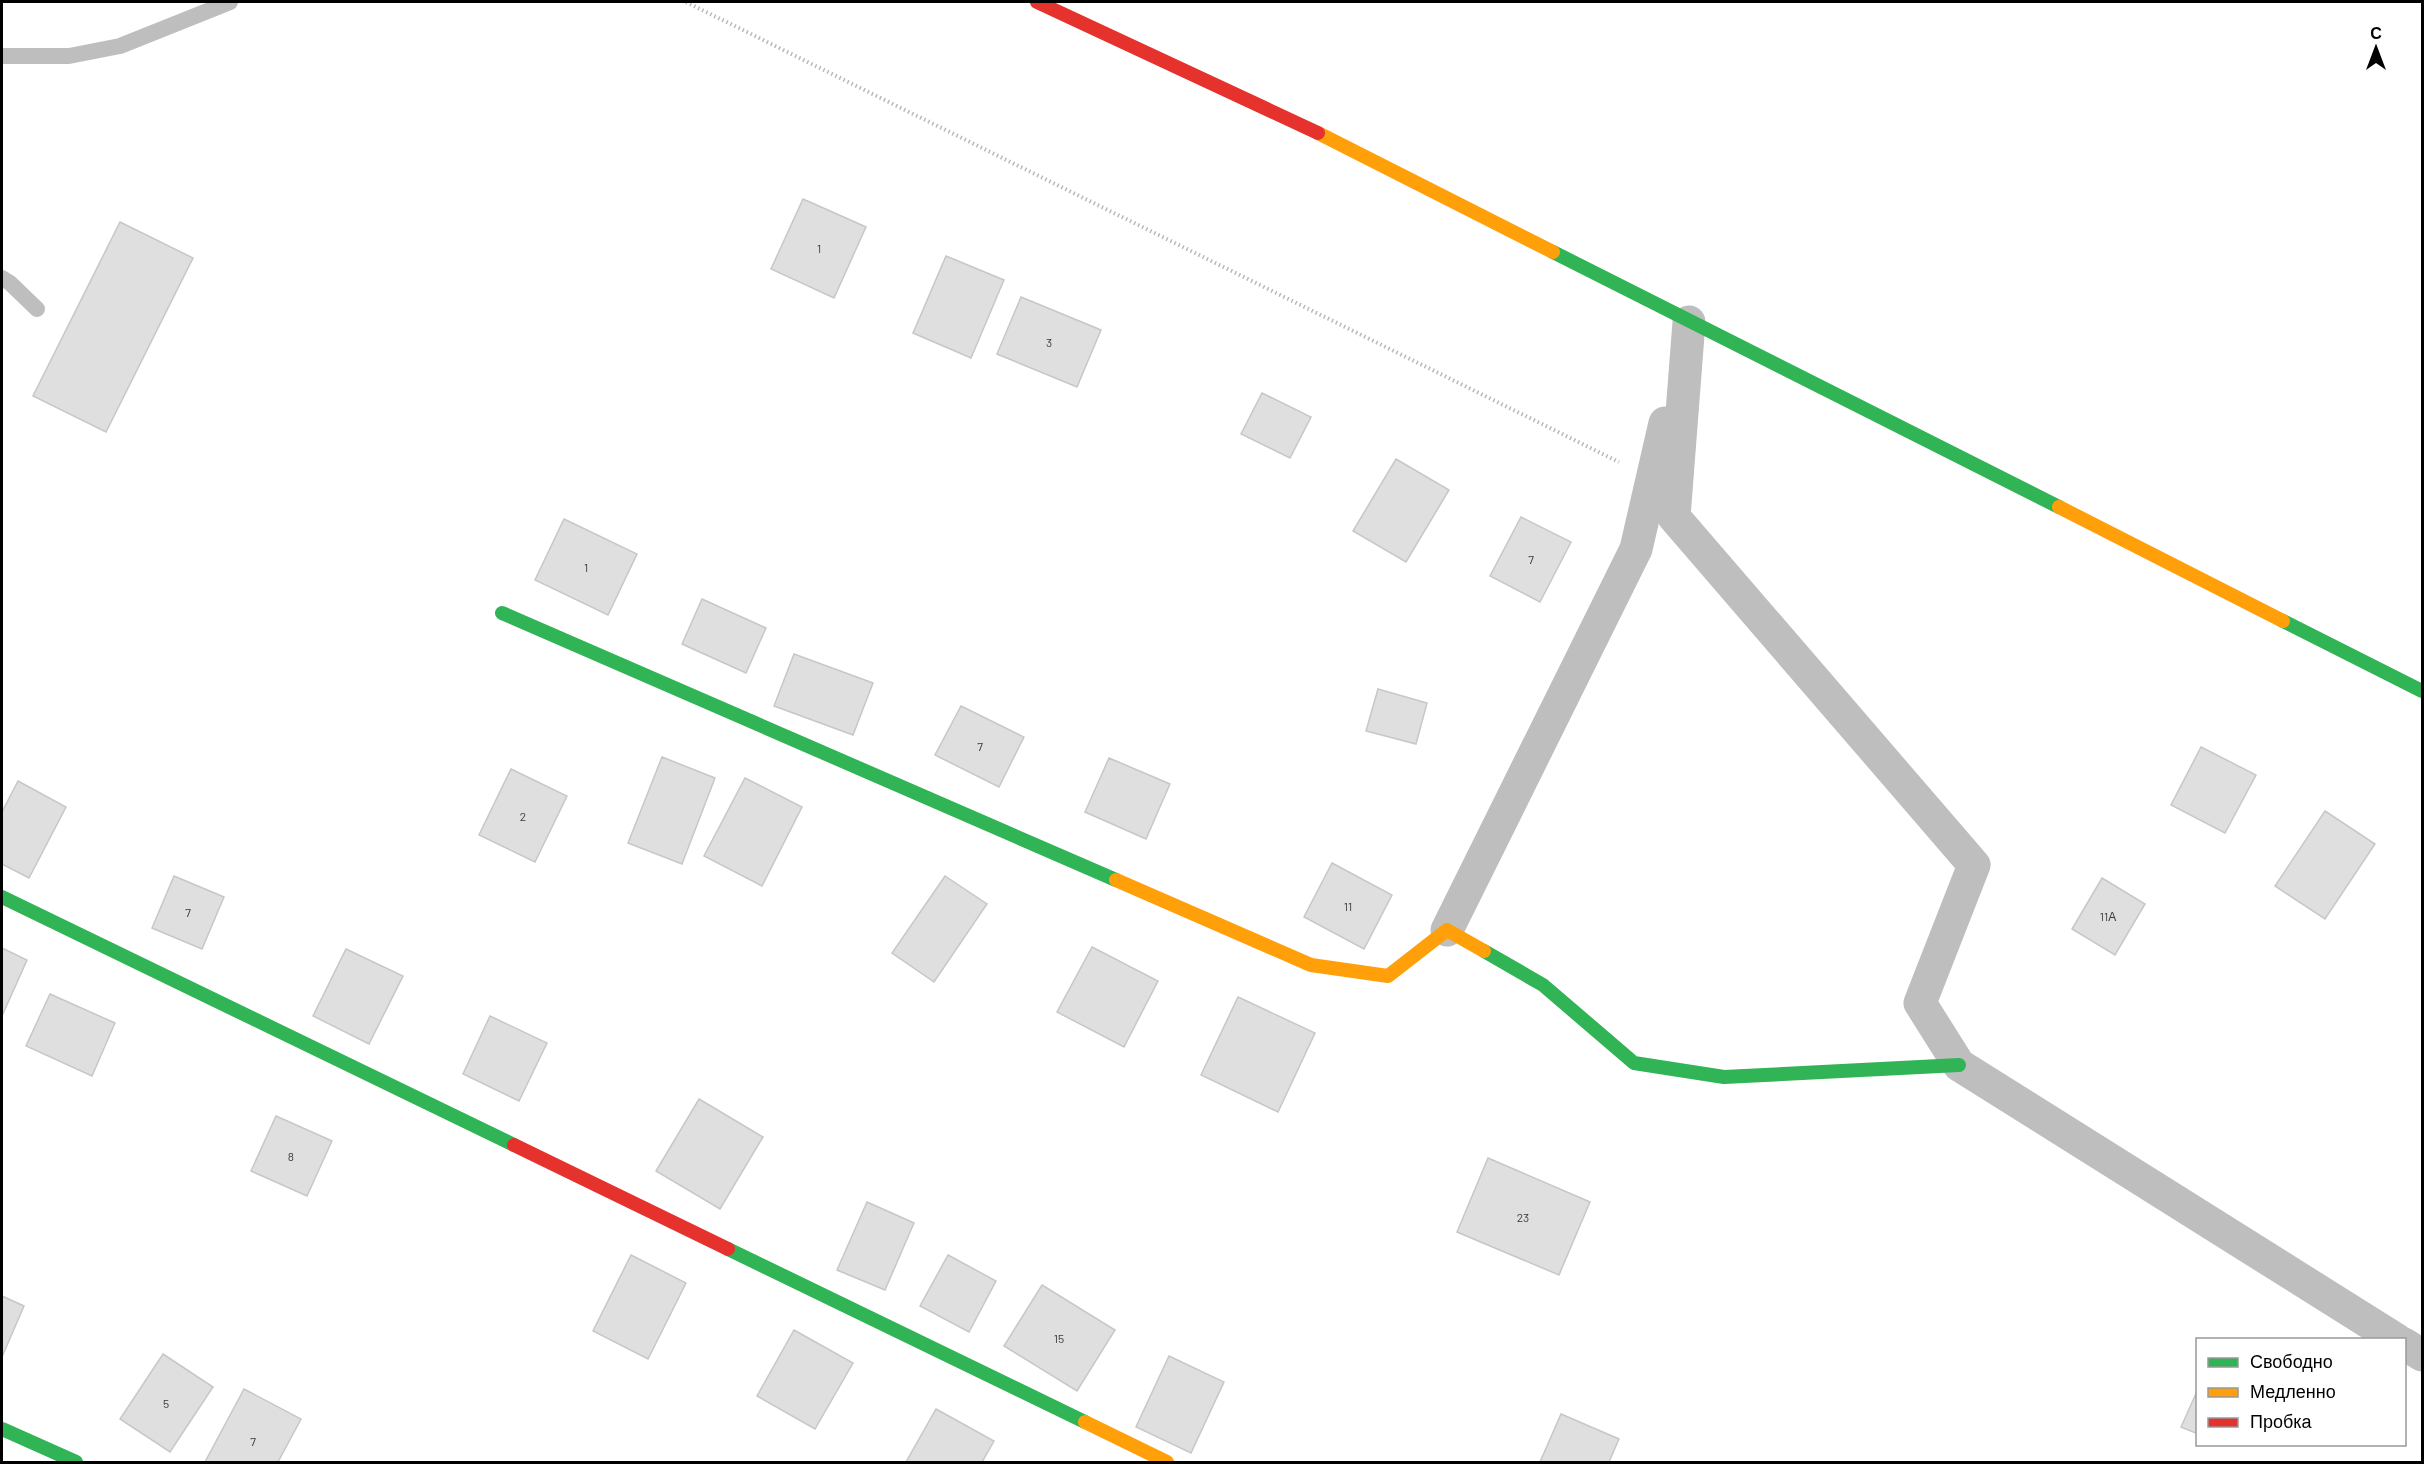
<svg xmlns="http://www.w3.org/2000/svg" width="2424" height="1464" font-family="Barlow,sans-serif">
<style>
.building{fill:#dfdfdf;stroke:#c7c7c7;stroke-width:1.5}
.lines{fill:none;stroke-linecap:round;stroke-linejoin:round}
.path{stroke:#b9b9b9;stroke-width:4;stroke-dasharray:1.5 3;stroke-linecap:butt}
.lane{stroke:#bebebe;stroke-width:16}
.street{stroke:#bebebe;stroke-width:33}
.fast{stroke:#30b455;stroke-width:14}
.slow{stroke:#ff9f0a;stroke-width:14}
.jam{stroke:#e5322d;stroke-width:14}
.labels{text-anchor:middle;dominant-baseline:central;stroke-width:4.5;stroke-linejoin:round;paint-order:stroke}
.number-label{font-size:12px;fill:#383838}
</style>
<rect width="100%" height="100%" fill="#fff"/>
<g class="building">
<polygon points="803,199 866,227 834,298 771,269"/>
<polygon points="120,222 193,258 106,432 33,396"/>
<polygon points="946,256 1004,280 971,358 913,333"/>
<polygon points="1021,297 1101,330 1077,387 997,354"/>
<polygon points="1262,393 1311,417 1290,458 1241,434"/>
<polygon points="1396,459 1449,490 1406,562 1353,531"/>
<polygon points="1521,517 1571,542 1540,602 1490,576"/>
<polygon points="564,519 637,554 608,615 535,580"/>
<polygon points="702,599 766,628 746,673 682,644"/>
<polygon points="794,654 873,683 853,735 774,706"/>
<polygon points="1378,689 1427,703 1416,744 1366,731"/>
<polygon points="961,706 1024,737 999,787 935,755"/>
<polygon points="2201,747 2256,775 2225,833 2171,805"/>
<polygon points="662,757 715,778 682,864 628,843"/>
<polygon points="1109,758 1170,784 1146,839 1085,812"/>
<polygon points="511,769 567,796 535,862 479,835"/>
<polygon points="745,778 802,807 762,886 704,856"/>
<polygon points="18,781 66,807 29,878 2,864 2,812"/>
<polygon points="2325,811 2375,844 2325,919 2275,886"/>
<polygon points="1332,863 1392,895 1364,949 1304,917"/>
<polygon points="174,876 224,897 202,949 152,928"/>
<polygon points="945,876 987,904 934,982 892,953"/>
<polygon points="2102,878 2145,904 2115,955 2072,929"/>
<polygon points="1092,947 1158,981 1124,1047 1057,1012"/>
<polygon points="2,948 27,960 2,1016"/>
<polygon points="346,949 403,976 369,1044 313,1016"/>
<polygon points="50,994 115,1023 92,1076 26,1046"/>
<polygon points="1238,997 1315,1033 1278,1112 1201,1075"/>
<polygon points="490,1016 547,1043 519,1101 463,1074"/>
<polygon points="699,1099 763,1137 720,1209 656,1171"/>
<polygon points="276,1116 332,1141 307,1196 251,1171"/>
<polygon points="1488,1158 1590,1202 1559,1275 1457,1232"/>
<polygon points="867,1202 914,1223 885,1290 837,1270"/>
<polygon points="631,1255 686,1283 648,1359 593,1331"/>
<polygon points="948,1255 996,1281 969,1332 920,1306"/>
<polygon points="1042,1285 1115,1330 1077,1391 1004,1346"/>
<polygon points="2,1296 24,1306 2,1357"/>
<polygon points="794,1330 853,1363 815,1429 757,1396"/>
<polygon points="163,1354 213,1387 170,1452 120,1419"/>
<polygon points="1169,1356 1224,1382 1191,1453 1136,1427"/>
<polygon points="244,1389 301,1419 278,1462 205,1462"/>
<polygon points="2198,1389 2198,1434 2181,1427"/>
<polygon points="936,1409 994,1441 982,1462 906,1462"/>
<polygon points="1561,1414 1619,1439 1609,1462 1540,1462"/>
</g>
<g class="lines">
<polyline class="path" points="686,2 1619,462"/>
<g class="lane">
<polyline points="2,56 69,56 120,46 230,2"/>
<polyline points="2,278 10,283 37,309"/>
</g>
<g class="street">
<polyline points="1689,322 1674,517 1974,865 1920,1003 1959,1065 2397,1340"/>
<polyline points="1447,930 1636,549 1665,423"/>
<polyline points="2404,1344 2422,1355"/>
</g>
<g class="fast">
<polyline points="1553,252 2059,507"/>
<polyline points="502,613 1116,880"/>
<polyline points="2283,621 2422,691"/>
<polyline points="2,897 514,1145"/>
<polyline points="1484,951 1543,985 1634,1063 1724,1077 1959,1065"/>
<polyline points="728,1249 1085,1422"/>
<polyline points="2,1429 76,1462"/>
</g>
<g class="slow">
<polyline points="1318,133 1553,252"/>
<polyline points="2059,507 2283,621"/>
<polyline points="1116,880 1311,965 1388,976 1447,930 1484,951"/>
<polyline points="1085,1422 1167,1462"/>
</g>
<g class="jam">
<polyline points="1037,2 1318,133"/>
<polyline points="514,1145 728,1249"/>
</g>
</g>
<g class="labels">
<g class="number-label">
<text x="819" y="248">1</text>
<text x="1049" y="342">3</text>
<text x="1531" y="559">7</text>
<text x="586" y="567">1</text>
<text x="980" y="746">7</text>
<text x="523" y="816">2</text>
<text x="1348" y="906">11</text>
<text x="188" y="912">7</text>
<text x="2108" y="916">11А</text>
<text x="291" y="1156">8</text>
<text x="1523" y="1217">23</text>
<text x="1059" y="1338">15</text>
<text x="166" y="1403">5</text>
<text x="253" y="1441">7</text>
</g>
</g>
<rect width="2424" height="1464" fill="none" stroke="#000000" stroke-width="6"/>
<rect x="2196" y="1338" width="210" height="108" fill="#ffffff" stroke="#999999" stroke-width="1.5"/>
<rect x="2208" y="1358" width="30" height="9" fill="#30b455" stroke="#999999" stroke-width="1.5"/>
<text x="2250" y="1368" font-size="18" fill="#000000">Свободно</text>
<rect x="2208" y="1388" width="30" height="9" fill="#ff9f0a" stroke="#999999" stroke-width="1.5"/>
<text x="2250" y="1398" font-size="18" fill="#000000">Медленно</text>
<rect x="2208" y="1418" width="30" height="9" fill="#e5322d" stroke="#999999" stroke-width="1.5"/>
<text x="2250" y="1428" font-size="18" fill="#000000">Пробка</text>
<g transform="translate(2376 48)" stroke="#ffffff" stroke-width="4.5" paint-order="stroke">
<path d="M0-4.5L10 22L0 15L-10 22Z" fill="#000000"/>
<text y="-9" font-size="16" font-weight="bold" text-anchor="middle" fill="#000000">С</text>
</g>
</svg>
